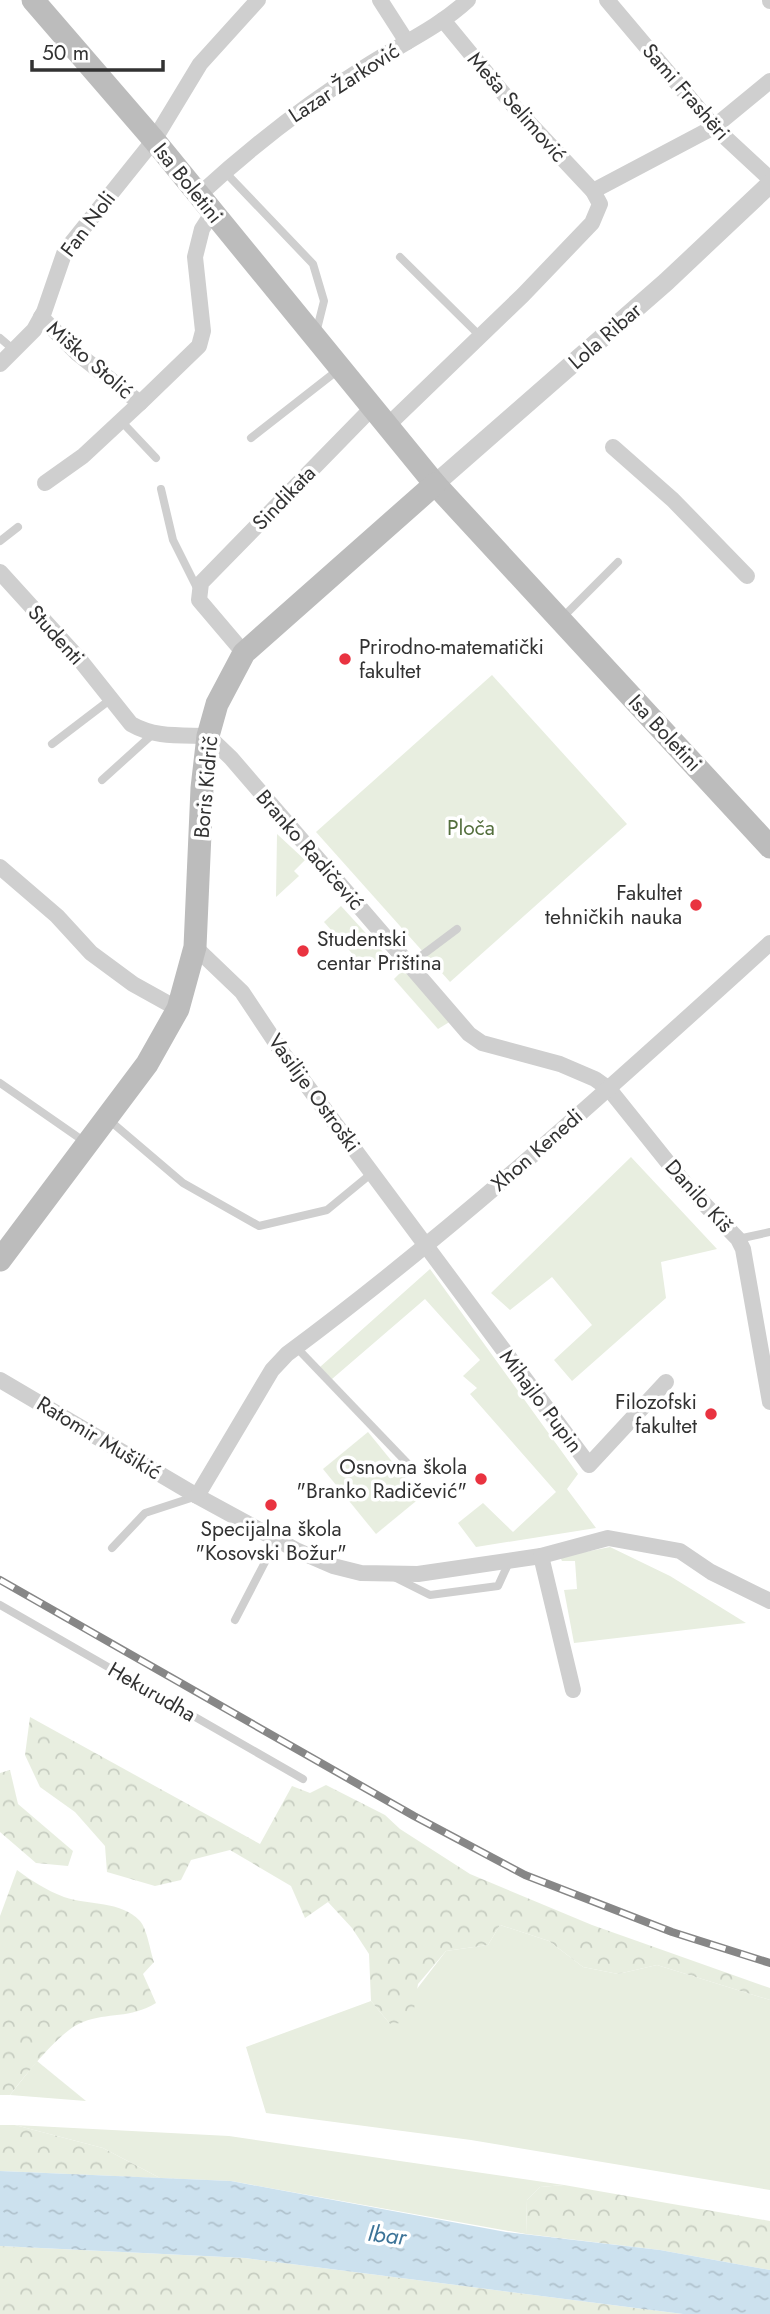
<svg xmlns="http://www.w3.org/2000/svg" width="770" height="2314" font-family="Jost,sans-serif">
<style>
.green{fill:#e8eee0}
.forest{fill:url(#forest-crowns)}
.water{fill:url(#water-ripples)}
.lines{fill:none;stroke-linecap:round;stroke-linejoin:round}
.service{stroke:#cfcfcf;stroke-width:8}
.minor{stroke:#cfcfcf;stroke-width:16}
.tertiary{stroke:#cfcfcf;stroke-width:19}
.secondary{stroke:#bcbcbc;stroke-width:23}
.rail-casing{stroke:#878787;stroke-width:8}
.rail{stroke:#fff;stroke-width:5;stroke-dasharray:16;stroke-linecap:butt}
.poi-dot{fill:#e93340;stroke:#fff;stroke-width:2.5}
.labels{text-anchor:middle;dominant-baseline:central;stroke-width:7;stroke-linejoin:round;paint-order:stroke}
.street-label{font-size:21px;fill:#323232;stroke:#fff}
.poi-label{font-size:21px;fill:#323232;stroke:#fff;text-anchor:end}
.park-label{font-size:21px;fill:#546f3d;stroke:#fff}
.water-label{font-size:23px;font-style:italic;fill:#3c7397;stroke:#fff}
</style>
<defs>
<pattern id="forest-crowns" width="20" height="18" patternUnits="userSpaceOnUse" patternTransform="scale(1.75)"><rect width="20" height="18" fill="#e8eee0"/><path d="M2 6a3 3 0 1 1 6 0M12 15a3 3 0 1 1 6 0" fill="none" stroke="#c7cdc1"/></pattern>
<pattern id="water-ripples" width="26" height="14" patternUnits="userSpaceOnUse" patternTransform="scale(1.75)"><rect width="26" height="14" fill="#cce1ee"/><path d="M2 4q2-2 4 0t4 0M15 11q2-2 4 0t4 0" fill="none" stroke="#b0c2cd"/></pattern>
</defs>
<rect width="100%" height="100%" fill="#fff"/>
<g class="green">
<polygon points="492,675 627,824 450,982 316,832"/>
<polygon points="277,834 305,860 294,871 299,876 276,897"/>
<polygon points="341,906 384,953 366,969 324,922"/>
<polygon points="406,967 451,1021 438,1029 394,979"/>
<polygon points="631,1157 717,1249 661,1262 666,1298 572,1381 554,1360 592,1325 552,1277 510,1310 491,1293"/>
<polygon points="430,1269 578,1474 567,1489 596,1528 476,1547 458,1523 483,1503 513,1532 556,1492 470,1394 477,1388 463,1376 480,1360 425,1299 332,1379 320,1367"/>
<polygon points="368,1432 421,1497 376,1534 323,1469"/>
<polygon points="610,1547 670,1576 746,1623 574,1643 564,1590 577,1589 575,1561 562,1561 560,1557"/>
<polygon points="500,1925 549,1941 583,1967 618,1974 657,1965 770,2000 770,2190 471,2140 266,2113 246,2047 371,2001 390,2024 446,1951 488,1945"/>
<polygon points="37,2061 86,2101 10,2095"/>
<polygon points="15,2125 229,2136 564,2185 540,2187 527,2200 526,2234 231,2181 160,2178 103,2148"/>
</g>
<g class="forest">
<polygon points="30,1717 260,1844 292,1786 310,1793 326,1785 385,1815 400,1829 470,1874 592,1925 770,1988 770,2000 657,1965 618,1974 583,1967 549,1941 500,1925 488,1945 446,1951 418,1984 412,2022 390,2024 371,2001 369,1954 352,1928 328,1902 305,1918 291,1886 230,1850 191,1860 181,1880 155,1886 107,1872 105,1846 75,1812 40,1787 25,1755"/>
<polygon points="10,1770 18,1804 73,1851 68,1866 36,1863 0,1832 0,1773"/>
<path d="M17,1870c15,11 29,20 47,27 26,9 56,3 76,24 7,8 10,29 14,41l-11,12 13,29c-26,16 -48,9 -73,19 -23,8 -58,54 -73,73h-10v-179z"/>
<polygon points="0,2125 15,2125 103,2148 160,2178 0,2171"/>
<polygon points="564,2185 770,2221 770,2270 660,2250 526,2234 527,2200 540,2187"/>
<polygon points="0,2246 245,2258 683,2314 0,2314"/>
</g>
<polygon class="water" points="0,2171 231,2181 506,2232 660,2250 770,2270 770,2314 683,2314 245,2258 0,2246"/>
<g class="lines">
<g class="service">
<polyline points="225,172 313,264 324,301 316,333"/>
<polyline points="400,257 480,336"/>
<polyline points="0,338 14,350"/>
<polyline points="121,421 156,458"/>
<polyline points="251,438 338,370"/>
<polyline points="161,489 173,540 197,588"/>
<polyline points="0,541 18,527"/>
<polyline points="562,618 618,562"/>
<polyline points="52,744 111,699"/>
<polyline points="102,780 154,733"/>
<polyline points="409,965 457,929"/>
<polyline points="0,1083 85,1142"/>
<polyline points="109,1120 183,1183 259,1226 327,1210 372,1173"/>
<polyline points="738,1239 770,1232"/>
<polyline points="296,1347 411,1467"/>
<polyline points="112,1548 145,1513 194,1497"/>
<polyline points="394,1577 430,1595 498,1586 510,1560"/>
<polyline points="0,1605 303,1779"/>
<polyline points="235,1620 277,1539"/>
</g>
<g class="minor">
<polyline points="380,0 407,42"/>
<polyline points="607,0 714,127 770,179"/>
<polyline points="770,0 770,1"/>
<polyline points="593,191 714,127 770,81"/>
<path d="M199,195c52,-48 106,-90 166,-128 34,-22 73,-39 103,-67"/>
<polyline points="41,317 78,354 140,403 199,346 203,331 195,257 202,229 213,212"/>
<polyline points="0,364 34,330 44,312 65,251 154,140 200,64 258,0"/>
<polyline points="388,425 523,295 592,223 600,204 593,191 517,110 443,20"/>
<polyline points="613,447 673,500 747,576"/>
<polyline points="45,483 83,456 140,403"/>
<path d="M0,572l80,88 51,64c24,14 50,11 77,12l23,22 238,276 13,9 78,21 35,15 14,10 77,96 52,54 5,10 27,153"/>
<polyline points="244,653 199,600 201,583 373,407"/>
<polyline points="0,867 57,916 91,953 133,984 178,1009"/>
<polyline points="195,947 242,992 282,1052 589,1465 666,1382"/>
<polyline points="0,1380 197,1496 296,1550 333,1566 361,1573 418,1574 541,1556 608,1538 680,1551 711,1572 770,1601"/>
<path d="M197,1496l75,-126 15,-16c170,-126 326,-269 483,-411"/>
<polyline points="541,1556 573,1690"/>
</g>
<polyline class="tertiary" points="435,484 666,282 770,184"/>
<g class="secondary">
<polyline points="33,0 154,140 435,484 770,847"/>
<polyline points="0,1260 147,1064 178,1009 195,947 202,788 208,736 217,704 244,653 435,484"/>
</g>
<defs>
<polyline id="rail" points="0,1580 414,1816 525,1875 672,1932 770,1963"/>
</defs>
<use href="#rail" class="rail-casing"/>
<use href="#rail" class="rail"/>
</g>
<g class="poi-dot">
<circle cx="345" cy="659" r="7"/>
<circle cx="696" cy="905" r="7"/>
<circle cx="303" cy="951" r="7"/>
<circle cx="711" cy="1414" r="7"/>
<circle cx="481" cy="1479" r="7"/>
<circle cx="271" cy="1505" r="7"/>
</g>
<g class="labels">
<g class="street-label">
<text transform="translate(344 83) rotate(-33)">Lazar Žarković</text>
<text transform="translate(686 92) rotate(49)">Sami Frashëri</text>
<text transform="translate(517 107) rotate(49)">Meša Selimović</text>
<text transform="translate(188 183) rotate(51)">Isa Boletini</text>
<text transform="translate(88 224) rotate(-53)">Fan Noli</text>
<text transform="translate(605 336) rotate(-41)">Lola Ribar</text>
<text transform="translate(90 360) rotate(41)">Miško Stolić</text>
<text transform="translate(284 498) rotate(-46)">Sindikata</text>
<text transform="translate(56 635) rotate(48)">Studenti</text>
<text transform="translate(665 733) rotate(47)">Isa Boletini</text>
<text transform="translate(206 787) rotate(-85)">Boris Kidrič</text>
<text transform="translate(310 850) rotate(49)">Branko Radičević</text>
<text transform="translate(314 1093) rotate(54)">Vasilije Ostroški</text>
<text transform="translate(537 1150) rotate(-41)">Xhon Kenedi</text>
<text transform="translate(699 1196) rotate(48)">Danilo Kiš</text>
<text transform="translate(541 1401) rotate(53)">Mihajlo Pupin</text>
<text transform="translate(99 1438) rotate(31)">Ratomir Mušikić</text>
<text transform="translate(152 1692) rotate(30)">Hekurudha</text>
</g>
<g class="poi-label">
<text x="359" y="647" text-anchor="start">Prirodno-matematički<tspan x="359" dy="24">fakultet</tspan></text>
<text x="682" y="893">Fakultet<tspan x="682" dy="24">tehničkih nauka</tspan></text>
<text x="317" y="939" text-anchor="start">Studentski<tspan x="317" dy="24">centar Priština</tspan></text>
<text x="697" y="1402">Filozofski<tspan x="697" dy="24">fakultet</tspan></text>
<text x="467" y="1467">Osnovna škola<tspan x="467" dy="24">"Branko Radičević"</tspan></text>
<text x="271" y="1529" text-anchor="middle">Specijalna škola<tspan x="271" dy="24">"Kosovski Božur"</tspan></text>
</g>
<g class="park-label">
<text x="471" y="828">Ploča</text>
</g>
<g class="water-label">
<text transform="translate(387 2235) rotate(7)">Ibar</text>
</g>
</g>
<path d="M32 60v10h131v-10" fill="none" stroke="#323232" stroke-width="3.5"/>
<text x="42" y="60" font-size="21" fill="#323232" stroke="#ffffff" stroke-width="5" paint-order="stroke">50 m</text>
</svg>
